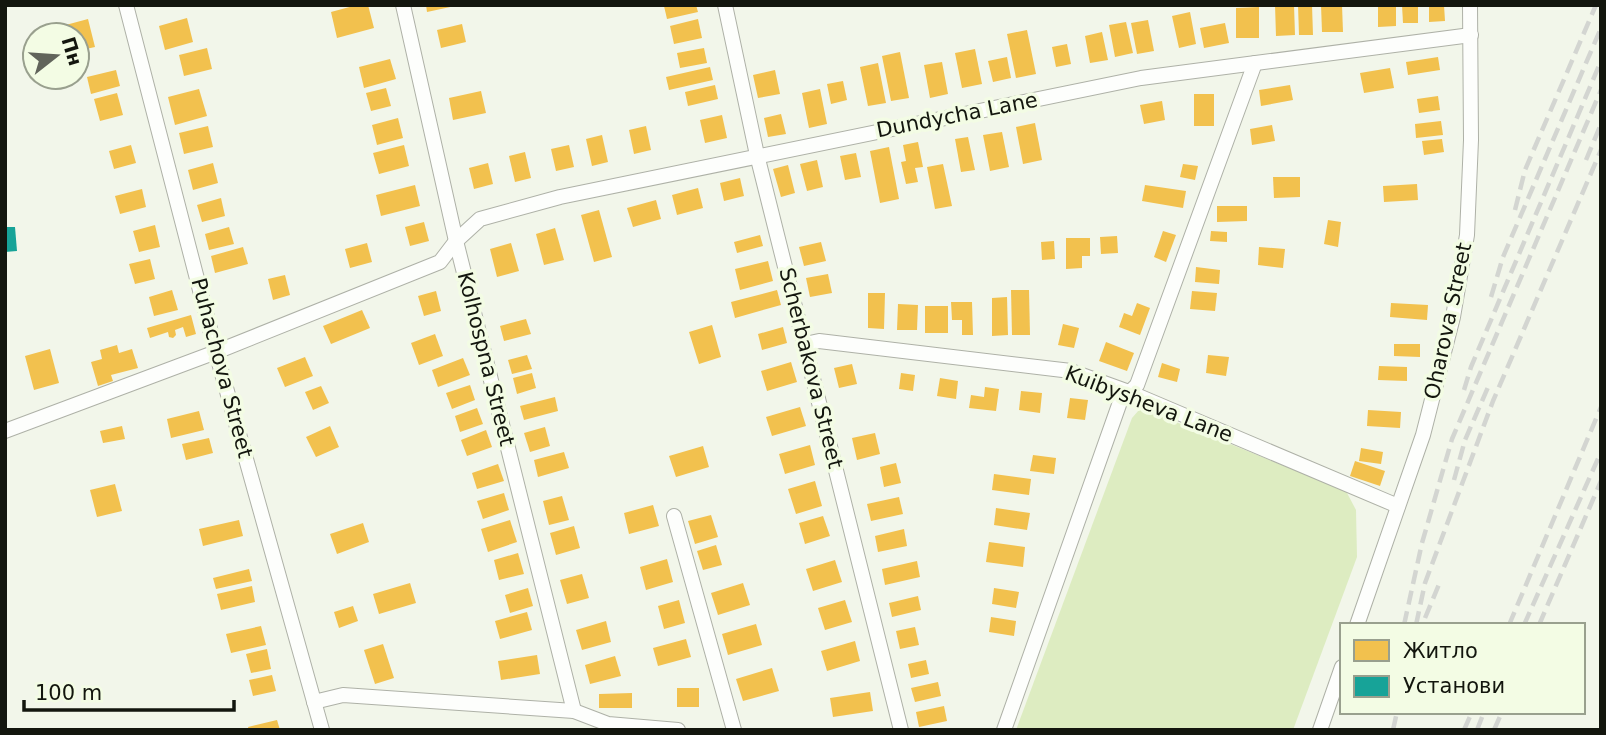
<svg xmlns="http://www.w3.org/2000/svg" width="1606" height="735" font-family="'DejaVu Sans',sans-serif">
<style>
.green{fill:#ddecc1}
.homes{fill:#f2c14e}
.public{fill:#17a398}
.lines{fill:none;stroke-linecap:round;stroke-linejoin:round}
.street-casing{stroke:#aeb1a7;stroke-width:16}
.street{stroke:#fdfefc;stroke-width:14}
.rail{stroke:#d3d5d1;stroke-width:4.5;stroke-dasharray:14 7;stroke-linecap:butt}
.labels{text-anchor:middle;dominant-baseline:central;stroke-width:7;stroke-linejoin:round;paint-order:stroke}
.street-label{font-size:21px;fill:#13160e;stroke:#f3fce4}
</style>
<rect width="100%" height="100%" fill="#f2f6ea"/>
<polygon class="green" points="1144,409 1346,491 1356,510 1357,557 1293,730 1016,730 1132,418 1139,410"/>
<g class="homes">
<polygon points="357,5 368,5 374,28 337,38 331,12"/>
<polygon points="426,5 454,5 455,6 427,12"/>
<polygon points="696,5 698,12 667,19 664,6"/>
<polygon points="1275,5 1294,5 1295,35 1276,36"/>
<polygon points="1298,5 1312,5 1313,35 1299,35"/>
<polygon points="1321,5 1342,5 1343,32 1322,32"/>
<polygon points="1378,5 1396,5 1396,26 1378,27"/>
<polygon points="1402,5 1418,5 1418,23 1403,23"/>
<polygon points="1429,5 1444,5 1445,21 1429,22"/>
<polygon points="1259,7 1259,38 1236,38 1236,8"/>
<polygon points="1190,12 1196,44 1179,48 1172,16"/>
<polygon points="187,18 193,42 165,50 159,26"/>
<polygon points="88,19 95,47 77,51 77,35 65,35 62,26"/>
<polygon points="698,19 702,38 674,44 670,26"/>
<polygon points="1148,20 1154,51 1137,54 1131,23"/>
<polygon points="1126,22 1133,53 1115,57 1109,25"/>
<polygon points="1225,23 1229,43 1204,48 1200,28"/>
<polygon points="462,24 466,42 441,48 437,30"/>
<polygon points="1027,30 1036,74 1016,78 1007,34"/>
<polygon points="1102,32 1108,60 1090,63 1085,36"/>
<polygon points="1067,44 1071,64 1056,67 1052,47"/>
<polygon points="207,48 212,69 184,76 179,55"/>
<polygon points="704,48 707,63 680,68 677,53"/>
<polygon points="975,49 982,84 962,88 955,53"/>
<polygon points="900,52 909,98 891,101 882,56"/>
<polygon points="1007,57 1011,78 993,82 988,61"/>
<polygon points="1438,57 1440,70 1408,75 1406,62"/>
<polygon points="390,59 396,79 364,88 359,67"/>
<polygon points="942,62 948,94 930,98 924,65"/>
<polygon points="878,63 886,103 868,106 860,67"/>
<polygon points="710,67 713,80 669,90 666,77"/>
<polygon points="1390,68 1394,88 1364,93 1360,73"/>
<polygon points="116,70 120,86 91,94 87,77"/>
<polygon points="775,70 780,94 758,98 753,75"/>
<polygon points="843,81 847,100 831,104 827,84"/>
<polygon points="715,85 718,99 688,106 685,92"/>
<polygon points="1290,85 1293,100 1261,106 1259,90"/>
<polygon points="386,88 391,106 371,111 366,93"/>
<polygon points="199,89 207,116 175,125 168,97"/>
<polygon points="820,89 827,124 809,128 802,93"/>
<polygon points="481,91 486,113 453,120 449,98"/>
<polygon points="117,93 123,115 100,121 94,99"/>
<rect x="1194" y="94" width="20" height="32"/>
<polygon points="1438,96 1440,110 1419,113 1417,99"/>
<polygon points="1162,101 1165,120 1144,124 1140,105"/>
<polygon points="781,114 786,134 768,137 764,118"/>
<polygon points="722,115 727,138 705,143 700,120"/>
<polygon points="398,118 403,138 377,145 372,125"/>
<polygon points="1441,121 1443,135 1416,138 1415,124"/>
<polygon points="1035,123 1042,160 1023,164 1016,127"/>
<polygon points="1272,125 1275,141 1252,145 1250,129"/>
<polygon points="208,126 213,147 184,154 179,133"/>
<polygon points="646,126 651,150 634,154 629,130"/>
<polygon points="1002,132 1009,167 990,171 983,135"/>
<polygon points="602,135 608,162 592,166 586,139"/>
<polygon points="968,137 975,170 961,172 955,139"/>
<polygon points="1442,139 1444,152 1424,155 1422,141"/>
<polygon points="918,142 923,167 915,168 918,182 906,184 901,162 906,161 903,145"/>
<polygon points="131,145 136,163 114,169 109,151"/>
<polygon points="404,145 409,166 379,174 373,153"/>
<polygon points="569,145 574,167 556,171 551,149"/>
<polygon points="889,147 899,199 880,203 870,151"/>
<polygon points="525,152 531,178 515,182 509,156"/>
<polygon points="856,153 861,177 845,180 840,156"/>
<polygon points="817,160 823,187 807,191 800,164"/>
<polygon points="213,163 218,183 193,190 188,170"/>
<polygon points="488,163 493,184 474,189 469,168"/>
<polygon points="943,164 952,206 935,209 927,167"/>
<polygon points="1183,164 1198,166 1195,180 1180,177"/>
<polygon points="788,165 795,193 781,197 773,169"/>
<polygon points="1273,177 1300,177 1300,197 1274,198"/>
<polygon points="740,178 744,196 724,201 720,183"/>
<polygon points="1417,184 1418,200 1384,202 1383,186"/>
<polygon points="415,185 420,206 381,216 376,195"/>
<polygon points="1145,185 1186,191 1183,208 1142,201"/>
<polygon points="698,188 703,208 677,215 672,195"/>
<polygon points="142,189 146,207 120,214 115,196"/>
<polygon points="221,198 225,216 202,222 197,205"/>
<polygon points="656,200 661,219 633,227 627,208"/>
<polygon points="1217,206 1247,206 1247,221 1217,222"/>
<polygon points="599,210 612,257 594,262 581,215"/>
<polygon points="1328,220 1341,222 1338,247 1324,244"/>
<polygon points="424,222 429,241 410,246 405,227"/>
<polygon points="155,225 160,247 139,252 133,231"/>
<polygon points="229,227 234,244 209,250 205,234"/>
<polygon points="555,228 564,260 544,265 536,234"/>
<polygon points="1163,231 1176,235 1166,262 1154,257"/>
<polygon points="1211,231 1227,232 1227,242 1210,241"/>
<polygon points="760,235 763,246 737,253 734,242"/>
<polygon points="1117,236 1118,253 1101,254 1100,237"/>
<polygon points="1066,238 1090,238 1090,256 1082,256 1082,268 1066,269"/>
<polygon points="1054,241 1055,259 1042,260 1041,242"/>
<polygon points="821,242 826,261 804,266 799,247"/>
<polygon points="367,243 372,262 350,268 345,249"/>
<polygon points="511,243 519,271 497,277 490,249"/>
<polygon points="243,247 248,264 215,273 211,256"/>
<polygon points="1259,247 1285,249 1283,268 1258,265"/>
<polygon points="150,259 155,279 135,284 129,264"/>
<polygon points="768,261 773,281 740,290 735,269"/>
<polygon points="1196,267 1220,270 1219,284 1195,282"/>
<polygon points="828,274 832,293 810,297 806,278"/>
<polygon points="285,275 290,295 273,300 268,279"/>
<polygon points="172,290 178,310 154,316 149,297"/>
<polygon points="777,290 781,305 735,318 731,302"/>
<polygon points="1011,290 1029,290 1030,335 1012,335"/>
<polygon points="436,291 441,311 424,316 418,296"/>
<polygon points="1192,291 1217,293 1215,311 1190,309"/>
<polygon points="868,293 885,293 884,329 868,328"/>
<polygon points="1007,297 1008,335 992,336 992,298"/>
<polygon points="951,302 972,302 973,335 962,335 962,320 952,320"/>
<polygon points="1137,303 1150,308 1140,335 1119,327 1124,313 1132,316"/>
<polygon points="1391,303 1428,305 1427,320 1390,317"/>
<polygon points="898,304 918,305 917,330 897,330"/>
<rect x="925" y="306" width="23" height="27"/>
<polygon points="362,310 370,328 331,344 323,326"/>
<polygon points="191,315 196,334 186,337 183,327 175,330 176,335 173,338 169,337 168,332 150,338 147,328"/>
<polygon points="526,319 531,334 504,341 500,326"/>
<polygon points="1063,324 1079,328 1074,348 1058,345"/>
<polygon points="712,325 721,357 699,364 689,332"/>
<polygon points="783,327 787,343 762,350 758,334"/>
<polygon points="435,334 443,356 419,365 411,343"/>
<polygon points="1106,342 1134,353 1127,371 1099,361"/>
<polygon points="1394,344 1420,344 1420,357 1394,356"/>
<polygon points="117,345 119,353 132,349 138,368 111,375 113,381 98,386 91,362 102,359 100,350"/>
<polygon points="50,349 59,383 34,390 25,356"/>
<polygon points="527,355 532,369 512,374 508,360"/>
<polygon points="1208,355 1229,357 1226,376 1206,373"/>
<polygon points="305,357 313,376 285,387 277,368"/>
<polygon points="463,358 470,375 438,387 432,370"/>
<polygon points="791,362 797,382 767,391 761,371"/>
<polygon points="1162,363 1180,369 1177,382 1158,377"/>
<polygon points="852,364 857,384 839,388 834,368"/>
<polygon points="1379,366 1407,367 1407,381 1378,380"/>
<polygon points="532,373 536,388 517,394 513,378"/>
<polygon points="901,373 915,375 913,391 899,389"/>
<polygon points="940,378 958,381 956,399 937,396"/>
<polygon points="470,385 475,400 452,409 446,393"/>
<polygon points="321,386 329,403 313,410 305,392"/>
<polygon points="985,387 999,389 996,411 969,408 971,395 984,397"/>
<polygon points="1021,391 1042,393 1040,413 1019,410"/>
<polygon points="555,397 558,411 524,420 520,406"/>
<polygon points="1070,398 1088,400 1085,420 1067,418"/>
<polygon points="800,407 806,426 772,436 766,417"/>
<polygon points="477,408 483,424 460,432 455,416"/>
<polygon points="1368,410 1401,412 1400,428 1367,426"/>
<polygon points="199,411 204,430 171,438 167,419"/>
<polygon points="122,426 125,439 103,443 100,431"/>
<polygon points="330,426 339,447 316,457 306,437"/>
<polygon points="545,427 550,446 530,452 524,433"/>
<polygon points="486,430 492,447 467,456 461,440"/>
<polygon points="875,433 880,454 857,460 852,438"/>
<polygon points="209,438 213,453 186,460 182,444"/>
<polygon points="810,445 815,465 785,474 779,454"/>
<polygon points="703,446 709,467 676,477 669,456"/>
<polygon points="1361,448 1383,452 1381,464 1359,461"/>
<polygon points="564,452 569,468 538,477 534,460"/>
<polygon points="1033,455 1056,458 1054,474 1030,471"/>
<polygon points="1355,461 1385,471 1380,486 1350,476"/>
<polygon points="896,463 901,483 884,487 880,467"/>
<polygon points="498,464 504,481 477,489 472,473"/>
<polygon points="994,474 1031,479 1029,495 992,490"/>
<polygon points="815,481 822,506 796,514 788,489"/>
<polygon points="115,484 122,511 97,517 90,490"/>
<polygon points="504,493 509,510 483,519 477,501"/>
<polygon points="562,496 569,520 549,525 543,501"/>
<polygon points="899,497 903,514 871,521 867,504"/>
<polygon points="653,505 659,526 629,534 624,513"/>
<polygon points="996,508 1030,513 1027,530 994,525"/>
<polygon points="711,515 718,537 695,544 688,521"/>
<polygon points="823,516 830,536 805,544 799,523"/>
<polygon points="239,520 243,536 203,546 199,529"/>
<polygon points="510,520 517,542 488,552 481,529"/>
<polygon points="363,523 369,542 337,554 330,534"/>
<polygon points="574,526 580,548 556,555 550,533"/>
<polygon points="904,529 907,546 878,552 875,536"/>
<polygon points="989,542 1025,547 1023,567 986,562"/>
<polygon points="716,545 722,565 703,570 697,551"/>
<polygon points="518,553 524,574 499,580 494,560"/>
<polygon points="667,559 673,582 646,590 640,567"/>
<polygon points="835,560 842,582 813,591 806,569"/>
<polygon points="917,561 920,577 885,585 882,569"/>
<polygon points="249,569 252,581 216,589 213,578"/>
<polygon points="582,574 589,598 567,604 560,580"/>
<polygon points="410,583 416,603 379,614 373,594"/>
<polygon points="743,583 750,605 718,615 711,593"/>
<polygon points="252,586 255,602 221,610 217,594"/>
<polygon points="528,588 533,606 510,613 505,595"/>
<polygon points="994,588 1019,592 1016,608 992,604"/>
<polygon points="918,596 921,610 892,617 889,603"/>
<polygon points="679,600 685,623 664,629 658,606"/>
<polygon points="845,600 852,622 825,630 818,608"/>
<polygon points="353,606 358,621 339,628 334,612"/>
<polygon points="527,612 532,630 500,639 495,621"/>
<polygon points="991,617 1016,621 1014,636 989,632"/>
<polygon points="606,621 611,642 582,650 576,630"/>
<polygon points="756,624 762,645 728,655 722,634"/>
<polygon points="261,626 266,645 231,653 226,634"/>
<polygon points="915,627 919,645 900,649 896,631"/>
<polygon points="686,639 691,657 658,666 653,648"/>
<polygon points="855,641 860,661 827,671 821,651"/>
<polygon points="383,644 394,678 375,684 364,650"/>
<polygon points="267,649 271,669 251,673 246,654"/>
<polygon points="537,655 540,674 501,680 498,661"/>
<polygon points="615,656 621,676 590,684 585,665"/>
<polygon points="926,660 929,674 911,678 908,664"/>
<polygon points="772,668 779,691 743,701 736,679"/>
<polygon points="272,675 276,691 253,696 249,680"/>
<polygon points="938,682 941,696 915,702 911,688"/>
<rect x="677" y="688" width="22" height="19"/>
<polygon points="870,692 873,711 833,717 830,698"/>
<polygon points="632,693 632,708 599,708 599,694"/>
<polygon points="944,706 947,721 919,727 916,712"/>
<polygon points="277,720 280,730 249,730 248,727"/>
</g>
<polygon class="public" points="5,227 15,227 17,251 5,252"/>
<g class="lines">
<defs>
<g id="street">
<polyline points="126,5 216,352 322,730"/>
<polyline points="403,5 456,241 574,711"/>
<polyline points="725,5 757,155 901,730"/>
<polyline points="805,344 819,341 1071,371 1129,392 1398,506"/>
<polyline points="5,431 216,352 440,262 456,241 480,219 560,197 1141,78 1471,35"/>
<polyline points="674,516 734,730"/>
<polyline points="1357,625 1423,435 1453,317 1467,235 1471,140 1470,5"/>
<polyline points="314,702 343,695 574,711 608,724 678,730"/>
<polyline points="1004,730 1120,402 1137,385 1255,63"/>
<polyline points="1320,730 1342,667"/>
</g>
</defs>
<use href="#street" class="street-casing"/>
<use href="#street" class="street"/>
<g class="rail">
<polyline points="1586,160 1601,124"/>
<polyline points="1515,210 1525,170 1596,5"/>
<polyline points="1491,297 1503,257 1601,28"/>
<polyline points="1464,390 1471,367 1601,61"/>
<polyline points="1454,480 1465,440 1489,385"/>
<polyline points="1425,618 1440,582"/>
<polyline points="1404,625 1422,543 1452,439 1601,90"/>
<polyline points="1416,625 1425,583 1493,401 1601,150"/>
<polyline points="1509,625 1601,407"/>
<polyline points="1524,625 1601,452"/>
<polyline points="1539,625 1601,481"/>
<polyline points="1393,730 1397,712"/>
<polyline points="1464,730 1472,712"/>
<polyline points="1477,730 1484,712"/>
<polyline points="1494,730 1502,712"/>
</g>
</g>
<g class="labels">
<g class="street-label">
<text transform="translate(957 115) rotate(-11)">Dundycha Lane</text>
<text transform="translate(1448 321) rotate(-78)">Oharova Street</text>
<text transform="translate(486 359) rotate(76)">Kolhospna Street</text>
<text transform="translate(222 368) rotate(75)">Puhachova Street</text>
<text transform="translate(811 368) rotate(76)">Scherbakova Street</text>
<text transform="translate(1149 404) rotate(21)">Kuibysheva Lane</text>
</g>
</g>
<rect width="1606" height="735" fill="none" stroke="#13160e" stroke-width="14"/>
<rect x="1340" y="623" width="245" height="91" fill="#f3fce4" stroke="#99a08e" stroke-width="2"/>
<rect x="1354" y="640" width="35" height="21" fill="#f2c14e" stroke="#99a08e" stroke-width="2"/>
<text x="1403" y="658" font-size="21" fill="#13160e">Житло</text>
<rect x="1354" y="676" width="35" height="21" fill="#17a398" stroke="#99a08e" stroke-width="2"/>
<text x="1403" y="693" font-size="21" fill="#13160e">Установи</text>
<g transform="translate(56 56) rotate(73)"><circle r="33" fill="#f3fce4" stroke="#99a08e" stroke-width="2"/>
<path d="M0-5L12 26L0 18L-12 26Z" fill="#61645b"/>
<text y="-10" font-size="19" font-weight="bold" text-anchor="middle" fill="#13160e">Пн</text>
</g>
<path d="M24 700v10h210v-10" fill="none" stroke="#13160e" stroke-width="3.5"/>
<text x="35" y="700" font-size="21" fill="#13160e" stroke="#f3fce4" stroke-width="5" paint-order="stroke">100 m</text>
</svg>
